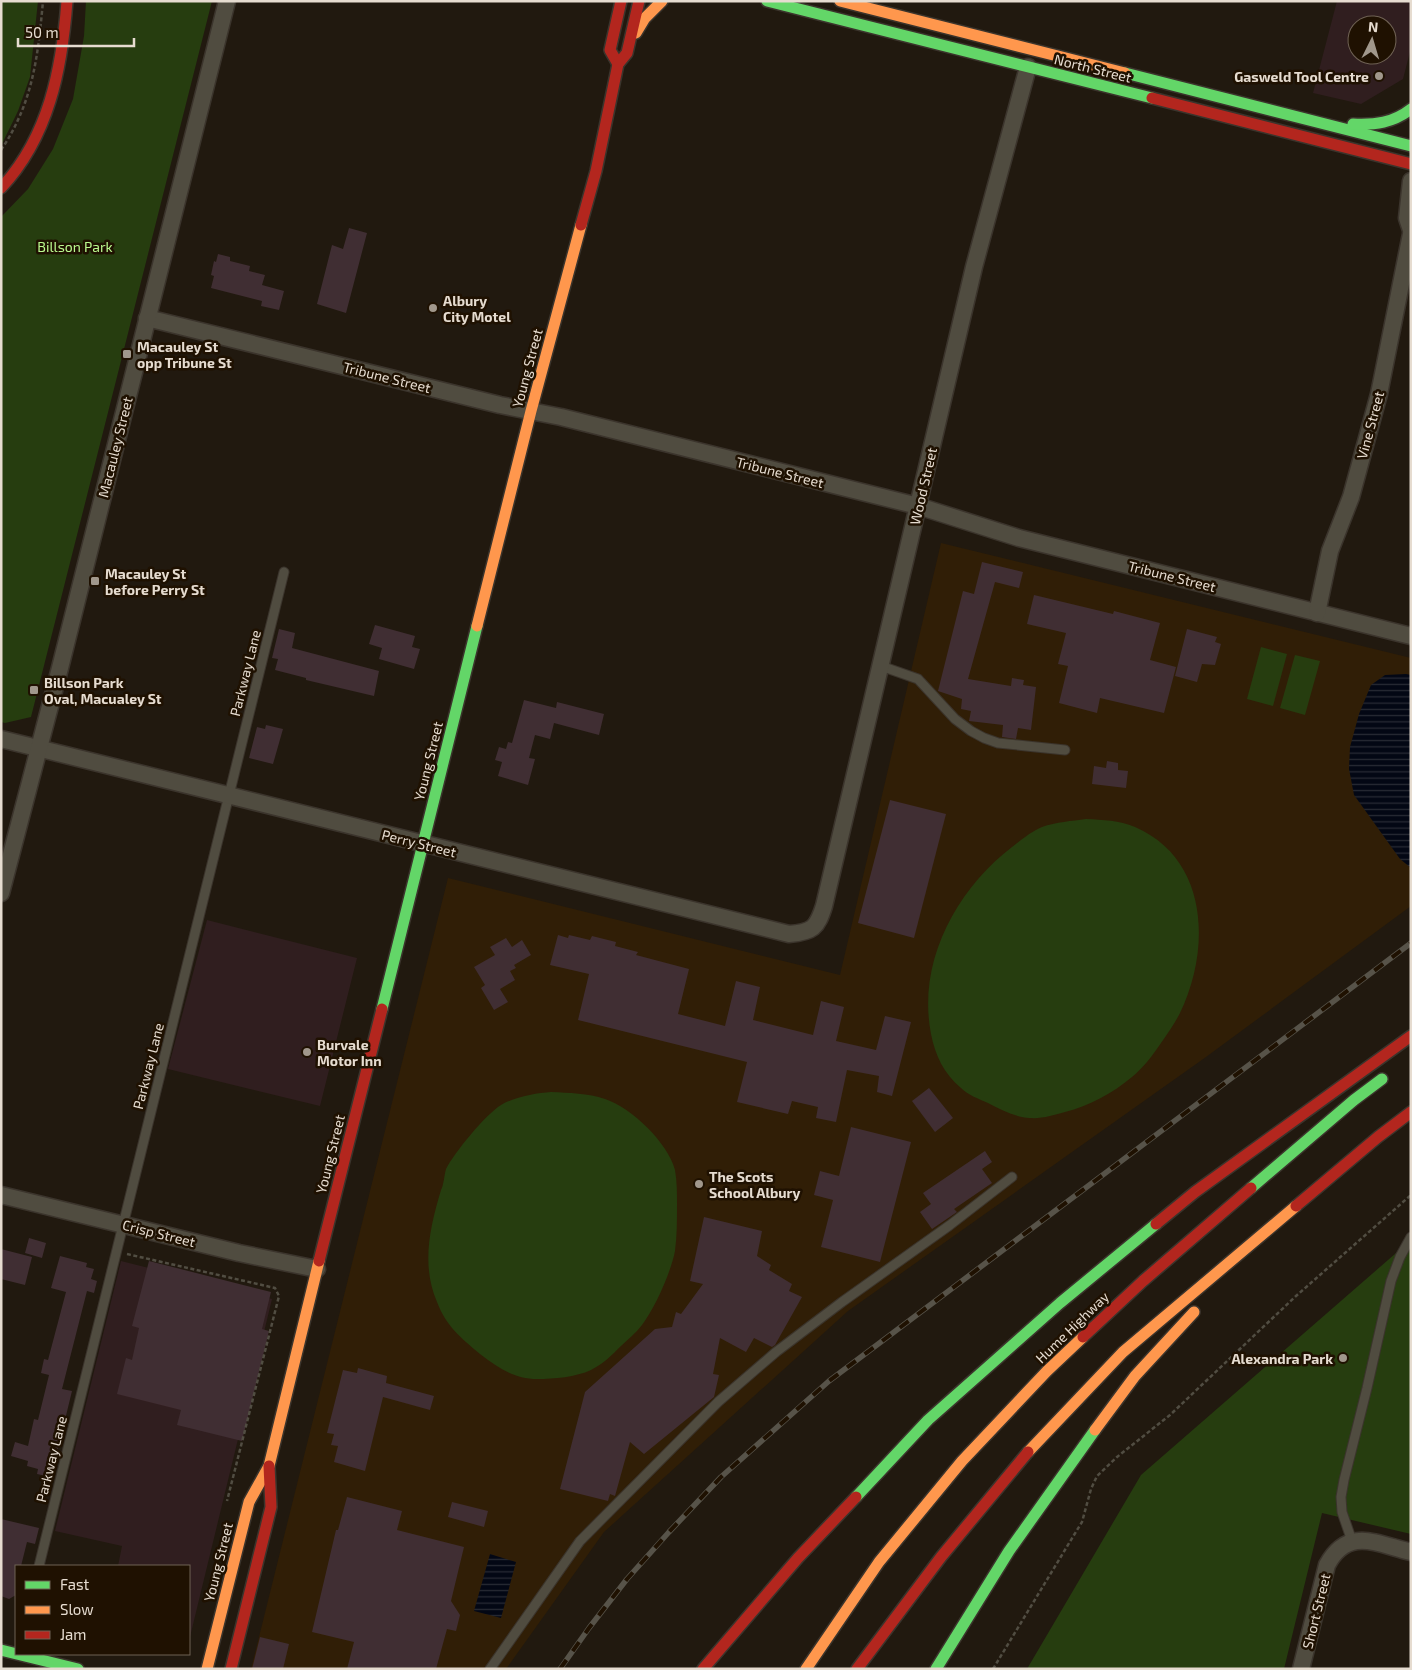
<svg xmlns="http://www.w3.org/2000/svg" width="1412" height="1670" font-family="'Exo 2',sans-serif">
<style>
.commercial{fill:#301e1f;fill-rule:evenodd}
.built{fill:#301e06}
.park{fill:#263d0f}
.water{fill:url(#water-rules)}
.building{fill:#402e33}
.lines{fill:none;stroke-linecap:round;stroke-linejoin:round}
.lane-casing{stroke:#3b342c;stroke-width:11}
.street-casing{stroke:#3b342c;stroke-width:19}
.fast-casing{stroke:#3b342c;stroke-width:14}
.slow-casing{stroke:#3b342c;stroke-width:14}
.jam-casing{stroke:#3b342c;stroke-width:14}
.path{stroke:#514d42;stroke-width:2.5;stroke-dasharray:4 2.5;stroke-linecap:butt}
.lane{stroke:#504c40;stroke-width:9}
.street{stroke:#504c40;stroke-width:16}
.fast{stroke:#63d668;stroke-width:11}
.slow{stroke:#ff974d;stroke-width:11}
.jam{stroke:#b3261e;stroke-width:11}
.rail-casing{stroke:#575349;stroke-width:5.5}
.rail{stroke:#1f1101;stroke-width:4;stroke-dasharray:11;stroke-linecap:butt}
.poi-dot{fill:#a1988c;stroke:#1f1101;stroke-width:2}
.labels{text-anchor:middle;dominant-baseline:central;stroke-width:5;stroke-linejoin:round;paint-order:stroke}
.street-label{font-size:14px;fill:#e6dcd0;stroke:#1f1101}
.poi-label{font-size:14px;font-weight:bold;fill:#e6dcd0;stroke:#1f1101;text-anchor:start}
.park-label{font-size:14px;fill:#bbfa8f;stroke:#1f1101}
</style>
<defs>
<pattern id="water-rules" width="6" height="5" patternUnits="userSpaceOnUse" patternTransform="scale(1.25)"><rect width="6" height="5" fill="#030714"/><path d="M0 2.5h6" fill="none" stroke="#282b35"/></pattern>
</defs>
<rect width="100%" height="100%" fill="#21190f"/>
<g class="commercial">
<path d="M1337,1h74v47l-8,31 -42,25 -48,-11zM1357,25h30v30h-30z"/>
<polygon points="207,920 357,958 320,1106 168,1069"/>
<polygon points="121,1261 272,1299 189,1641 189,1566 118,1566 122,1546 55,1531"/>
</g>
<polygon class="built" points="941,543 1411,658 1411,906 1206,1057 848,1311 604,1532 506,1669 251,1669 448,878 840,975"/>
<g class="park">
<polygon points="1,1 38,1 30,77 18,111 1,146"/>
<polygon points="86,1 212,1 31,717 5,723 1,722 1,217 28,189 53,149 73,99 84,36"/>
<polygon points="1261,647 1287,654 1273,706 1247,699"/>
<polygon points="1295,655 1320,661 1305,715 1280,708"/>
<path d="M1086,819c17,1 33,1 49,8 74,32 76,122 45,186 -5,10 -12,20 -19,30 -8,12 -18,25 -29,34 -19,16 -43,29 -67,35 -10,3 -24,7 -35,6 -15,-1 -29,-8 -42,-15 -9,-4 -20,-8 -27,-15 -17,-14 -26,-33 -30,-54 -14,-72 25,-144 81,-187 9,-7 20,-16 30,-20 14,-5 30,-6 44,-8z"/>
<path d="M551,1092c18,1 37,1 54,7 27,9 63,44 70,71 2,11 2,23 2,34 0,16 0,32 -2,47 -4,21 -20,57 -33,74 -6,8 -14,14 -21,21 -9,9 -18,18 -30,24 -15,7 -37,9 -54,9 -23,0 -40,-12 -57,-25 -19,-16 -34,-28 -43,-52 -16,-37 -7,-75 4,-112 3,-6 3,-14 5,-21 8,-16 40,-55 55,-64 13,-8 35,-12 50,-13z"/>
<polygon points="1411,1240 1411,1534 1322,1513 1284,1669 1027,1669 1141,1475"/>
</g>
<g class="water">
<polygon points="1406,674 1411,675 1411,868 1400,859 1354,795 1349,769 1350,747 1359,714 1371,685 1385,675"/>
<polygon points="490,1554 516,1562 501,1618 474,1611"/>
</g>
<g class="building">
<polygon points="349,228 367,233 346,313 317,304 332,245 343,249"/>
<polygon points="218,254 230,257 230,261 250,266 249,271 265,275 262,285 284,291 279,310 261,306 262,301 211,288 214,276 211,275 214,261 216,262"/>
<polygon points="982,562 1023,572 1019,588 995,582 968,679 1011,686 1012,678 1024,680 1023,685 1036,687 1031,730 1018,728 1016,739 1002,737 1003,725 969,721 971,711 961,709 962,699 938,691 963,591 974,594"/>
<polygon points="1034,595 1113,614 1114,611 1160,623 1150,660 1176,667 1164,713 1100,698 1097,713 1059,703 1068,666 1058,664 1066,633 1027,624"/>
<polygon points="375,625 415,636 412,647 420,649 414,669 379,659 382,648 369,644"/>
<polygon points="279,629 295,633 292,648 379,671 374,696 306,680 306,678 275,670 278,659 272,658"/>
<polygon points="1187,629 1217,637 1215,642 1221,644 1215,665 1202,664 1197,682 1175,676"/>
<polygon points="524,700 556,708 557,702 604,714 599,735 554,723 550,739 535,735 529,758 535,759 528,785 498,776 502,762 495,760 499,747 506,749 508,742 512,743"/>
<polygon points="266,725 283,729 273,764 249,758 257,727 265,729"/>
<polygon points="1107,761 1118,763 1118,770 1128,771 1126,788 1092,784 1094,766 1106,768"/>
<polygon points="890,800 946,814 914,938 858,923"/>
<polygon points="558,935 568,938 569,935 590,940 592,936 616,942 615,946 638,952 636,955 689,969 678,1014 725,1026 736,981 760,987 753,1020 813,1035 821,1001 844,1007 836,1041 876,1050 885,1016 911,1022 892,1096 877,1092 879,1076 847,1070 836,1122 816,1118 818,1107 792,1101 788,1114 737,1102 747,1062 578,1020 589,974 550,965"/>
<polygon points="506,938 512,947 522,940 531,955 514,965 516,968 510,971 515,980 500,989 508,1002 494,1010 481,988 485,985 474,967 495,955 490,947"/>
<polygon points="929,1088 953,1118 935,1132 912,1101"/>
<polygon points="851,1127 911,1142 880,1262 821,1247 833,1200 814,1195 820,1171 839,1176"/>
<polygon points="985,1151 992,1162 982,1169 992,1183 954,1209 957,1212 932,1229 920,1212 931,1204 923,1193"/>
<polygon points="704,1217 762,1231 757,1256 771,1265 769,1270 792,1284 789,1291 802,1297 775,1345 772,1347 754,1338 746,1352 720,1338 713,1374 719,1375 714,1397 644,1454 630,1442 615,1496 610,1494 608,1501 560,1489 585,1392 655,1329 672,1327 676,1312 681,1314 703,1284 690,1281"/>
<polygon points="29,1238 46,1243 42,1258 25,1253"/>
<polygon points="1,1249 32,1257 25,1285 1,1279"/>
<polygon points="60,1256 87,1263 86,1267 94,1269 91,1279 97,1281 94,1293 87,1291 62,1389 72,1391 51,1477 37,1474 38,1469 27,1466 28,1461 11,1456 15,1442 28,1446 34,1419 38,1420 49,1375 41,1373 44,1359 48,1360 66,1292 51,1288"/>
<polygon points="149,1261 271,1292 262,1329 269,1331 242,1441 177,1425 181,1410 117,1394 126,1358 132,1360 139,1328 132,1326"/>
<polygon points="358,1368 387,1376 386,1383 434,1396 430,1410 383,1397 365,1471 334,1462 338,1446 331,1445 334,1434 327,1433 343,1370 357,1373"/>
<polygon points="347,1497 402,1511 397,1530 464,1547 451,1601 460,1615 456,1631 447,1629 436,1669 347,1669 354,1642 312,1632 336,1530 338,1530"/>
<polygon points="452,1502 488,1511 484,1527 448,1517"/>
<polygon points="1,1519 39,1528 35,1544 27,1542 21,1566 16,1566 16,1595 9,1599 1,1596"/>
<polygon points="260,1637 289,1644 283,1669 252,1669"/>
</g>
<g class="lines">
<defs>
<g id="lane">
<polyline points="881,666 918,679 955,719 971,731 984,738 998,743 1065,750"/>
<polyline points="1352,1541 1342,1512 1341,1497 1344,1480 1367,1388 1391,1281 1400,1257 1411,1237"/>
<polyline points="39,1566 284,572"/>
<polyline points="490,1669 580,1541 718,1402 776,1352 842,1302 950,1225 1012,1177"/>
</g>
<g id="street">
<polyline points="1411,181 1407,218 1411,230"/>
<polyline points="147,318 500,405 561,417 918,506 1019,538 1411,636"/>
<polyline points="1317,613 1330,551 1351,497 1379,394 1411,234"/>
<path d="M1,739l788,195c24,-2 28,-6 35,-28l150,-639 54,-200"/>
<polyline points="1,893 60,668 227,1"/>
<polyline points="1,1195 239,1253 317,1269"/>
<path d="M1301,1669l26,-104c21,-39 50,-21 84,-13"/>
</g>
<g id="fast">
<polyline points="767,1 1152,98"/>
<polyline points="1125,73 1411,146"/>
<path d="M1353,124c22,1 40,-1 58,-15"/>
<polyline points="382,1009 477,626"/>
<polyline points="1251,1188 1354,1100 1382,1079"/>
<polyline points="856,1497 928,1420 1060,1303 1156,1224"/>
<polyline points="1,1650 78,1669"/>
<polyline points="936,1669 1009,1551 1095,1430"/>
</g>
<g id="slow">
<polyline points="840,1 1125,73"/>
<polyline points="636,33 645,18 662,1"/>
<polyline points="477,626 531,411 581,225"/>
<polyline points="1095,1430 1135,1376 1194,1312"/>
<polyline points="1028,1452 1123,1352 1296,1206"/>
<polyline points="207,1669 249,1502 269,1466 319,1261"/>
<polyline points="806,1669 879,1562 962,1461 1047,1371 1083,1337"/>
</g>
<g id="jam">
<polyline points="618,64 610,50 621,1"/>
<polyline points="1152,98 1411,164"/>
<path d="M1,188c48,-51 61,-120 66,-187"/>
<polyline points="581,225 596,171 618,64 627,53 639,1"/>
<polyline points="1296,1206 1378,1137 1411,1112"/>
<polyline points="1156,1224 1195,1192 1411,1036"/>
<polyline points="319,1261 382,1009"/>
<polyline points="1083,1337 1143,1281 1251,1188"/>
<polyline points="231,1669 271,1507 269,1466"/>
<polyline points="703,1669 798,1558 856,1497"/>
<polyline points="857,1669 941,1557 1028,1452"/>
</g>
</defs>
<use href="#lane" class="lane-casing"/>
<use href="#street" class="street-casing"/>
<use href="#fast" class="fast-casing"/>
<use href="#slow" class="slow-casing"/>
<use href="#jam" class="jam-casing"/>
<g class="path">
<path d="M1,150c32,-47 37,-94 42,-149"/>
<polyline points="127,1254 275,1288 279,1296 227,1501"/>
<polyline points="993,1669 1074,1535 1082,1522 1091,1489 1097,1476 1117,1457 1170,1415 1296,1296 1411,1195"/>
</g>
<use href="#lane" class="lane"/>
<use href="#street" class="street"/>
<use href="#fast" class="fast"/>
<use href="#slow" class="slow"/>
<use href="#jam" class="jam"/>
<defs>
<polyline id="rail" points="560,1669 589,1628 627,1579 669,1532 721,1477 829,1381 1411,943"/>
</defs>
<use href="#rail" class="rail-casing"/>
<use href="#rail" class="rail"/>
</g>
<g class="poi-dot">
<circle cx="1379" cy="76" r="5"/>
<circle cx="433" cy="308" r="5"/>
<rect x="122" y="349" width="10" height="10" rx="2.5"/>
<rect x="90" y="576" width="10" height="10" rx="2.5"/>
<rect x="29" y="685" width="10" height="10" rx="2.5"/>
<circle cx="307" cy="1052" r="5"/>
<circle cx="699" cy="1184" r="5"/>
<circle cx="1343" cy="1358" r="5"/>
</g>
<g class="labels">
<g class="street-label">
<text transform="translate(1093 68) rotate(14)">North Street</text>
<text transform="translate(527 368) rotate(-75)">Young Street</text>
<text transform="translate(387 377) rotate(14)">Tribune Street</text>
<text transform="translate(1370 425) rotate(-75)">Vine Street</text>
<text transform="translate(115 447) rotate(-76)">Macauley Street</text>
<text transform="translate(780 472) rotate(14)">Tribune Street</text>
<text transform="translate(923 486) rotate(-77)">Wood Street</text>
<text transform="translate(1172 576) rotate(14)">Tribune Street</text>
<text transform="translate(245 673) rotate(-76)">Parkway Lane</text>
<text transform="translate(428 761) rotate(-76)">Young Street</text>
<text transform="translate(419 843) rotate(14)">Perry Street</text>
<text transform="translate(148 1066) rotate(-76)">Parkway Lane</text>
<text transform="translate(330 1154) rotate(-76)">Young Street</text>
<text transform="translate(159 1233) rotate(14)">Crisp Street</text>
<text transform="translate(1072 1327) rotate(-44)">Hume Highway</text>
<text transform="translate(51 1459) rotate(-76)">Parkway Lane</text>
<text transform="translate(218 1562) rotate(-76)">Young Street</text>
<text transform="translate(1316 1611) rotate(-76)">Short Street</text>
</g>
<g class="poi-label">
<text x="1369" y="76" text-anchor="end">Gasweld Tool Centre</text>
<text x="443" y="300">Albury<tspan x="443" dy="16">City Motel</tspan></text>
<text x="137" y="346">Macauley St<tspan x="137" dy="16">opp Tribune St</tspan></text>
<text x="105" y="573">Macauley St<tspan x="105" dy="16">before Perry St</tspan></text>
<text x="44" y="682">Billson Park<tspan x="44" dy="16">Oval, Macualey St</tspan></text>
<text x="317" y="1044">Burvale<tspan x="317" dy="16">Motor Inn</tspan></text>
<text x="709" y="1176">The Scots<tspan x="709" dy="16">School Albury</tspan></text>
<text x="1333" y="1358" text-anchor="end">Alexandra Park</text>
</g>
<g class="park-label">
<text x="75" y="246">Billson Park</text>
</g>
</g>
<rect width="1412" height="1670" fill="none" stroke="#e6dcd0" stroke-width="5"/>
<rect x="15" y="1565" width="175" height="90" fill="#1f1101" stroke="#6f6254"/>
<rect x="25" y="1581" width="25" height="8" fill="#63d668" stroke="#6f6254"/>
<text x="60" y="1590" font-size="15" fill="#e6dcd0">Fast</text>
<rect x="25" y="1606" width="25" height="8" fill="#ff974d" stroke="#6f6254"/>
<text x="60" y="1615" font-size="15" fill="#e6dcd0">Slow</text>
<rect x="25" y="1631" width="25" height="8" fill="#b3261e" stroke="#6f6254"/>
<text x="60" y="1640" font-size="15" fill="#e6dcd0">Jam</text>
<g transform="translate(1372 40) rotate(5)"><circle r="24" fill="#1f1101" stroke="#6f6254"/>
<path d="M0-4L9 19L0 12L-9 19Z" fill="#a1988c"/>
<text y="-8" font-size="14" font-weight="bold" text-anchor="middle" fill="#e6dcd0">N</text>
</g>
<path d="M18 38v8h116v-8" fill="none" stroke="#e6dcd0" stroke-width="2.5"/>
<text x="25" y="38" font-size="15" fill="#e6dcd0" stroke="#1f1101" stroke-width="4" paint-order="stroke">50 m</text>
</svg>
